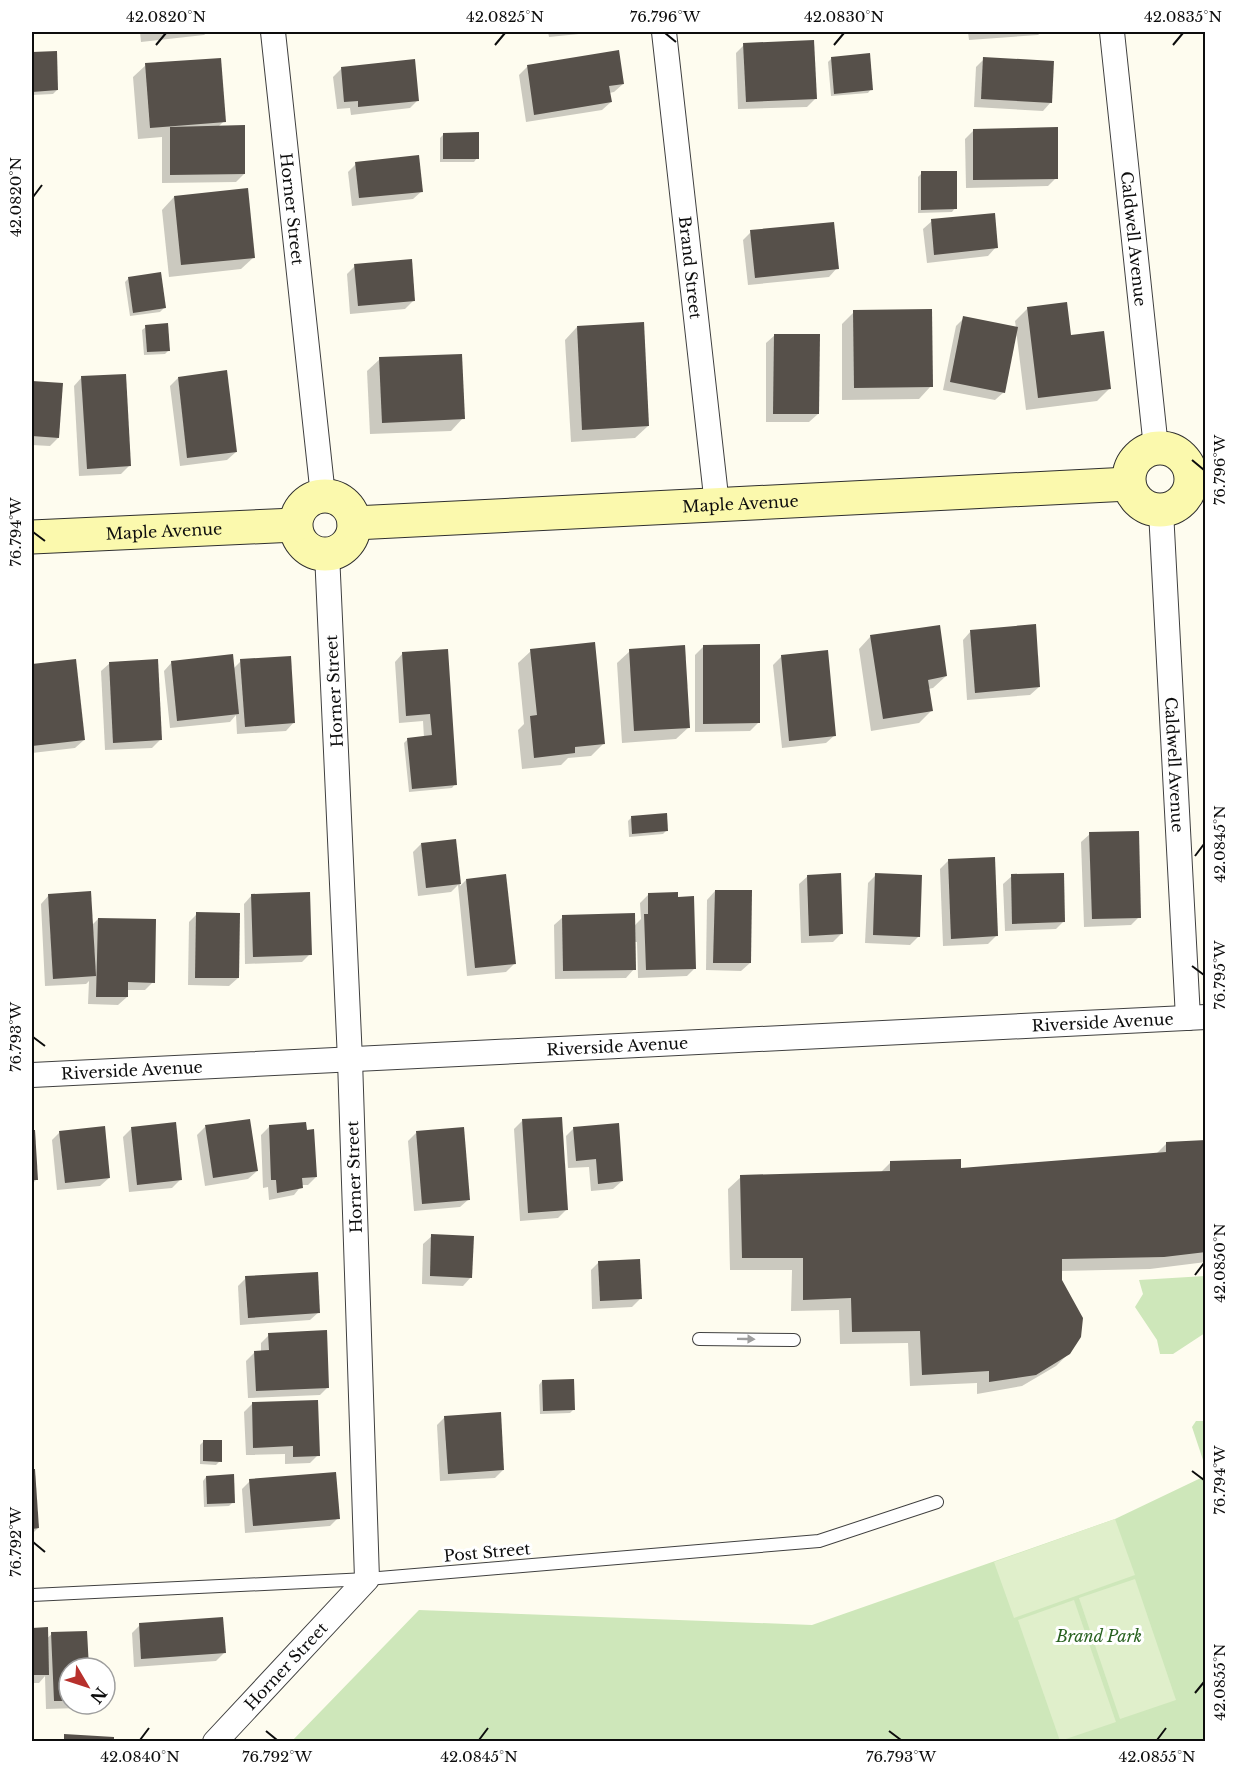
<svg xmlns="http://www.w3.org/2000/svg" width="1237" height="1773" font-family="'Libre Baskerville',serif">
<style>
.green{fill:#cee7ba}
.pitch{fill:#e0efcb}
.shadow{fill:#0003}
.building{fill:#56504a}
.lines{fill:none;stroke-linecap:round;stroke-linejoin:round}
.service-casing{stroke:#404040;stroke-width:14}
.minor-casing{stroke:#404040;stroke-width:26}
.secondary-casing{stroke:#2f2f2f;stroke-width:35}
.service{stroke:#fff;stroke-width:12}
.minor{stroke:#fff;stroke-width:24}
.secondary{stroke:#fbf9ad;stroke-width:33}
.oneway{fill:#9e9e9e}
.ticks{fill:none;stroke:#0d0d0d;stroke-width:2}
.labels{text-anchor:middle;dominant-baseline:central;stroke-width:6;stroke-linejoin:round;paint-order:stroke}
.street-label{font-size:16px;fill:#0d0d0d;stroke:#fff}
.park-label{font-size:16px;font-style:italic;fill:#296221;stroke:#fff}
.neatline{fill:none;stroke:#0d0d0d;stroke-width:2}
.ticks-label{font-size:15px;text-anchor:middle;fill:#0d0d0d}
</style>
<rect width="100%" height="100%" fill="#fefcef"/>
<g class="green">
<polygon points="1205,1276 1205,1333 1173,1354 1160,1354 1157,1340 1135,1307 1143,1294 1139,1280"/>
<polygon points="1196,1421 1205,1421 1205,1466 1192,1427"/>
<polygon points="1205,1476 1205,1741 291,1742 419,1610 812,1625 1115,1519"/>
</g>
<g class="pitch">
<polygon points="1115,1519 1135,1575 1014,1618 994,1562"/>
<polygon points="1135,1579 1176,1700 1120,1719 1079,1598"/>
<polygon points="1074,1600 1116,1722 1060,1741 1018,1620"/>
</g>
<g class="shadow">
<polygon points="140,32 208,32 204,35 141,42"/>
<polygon points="548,32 599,32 549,37"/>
<polygon points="968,32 1042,32 1038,35 969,40"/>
<polygon points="744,45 815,99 807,107 738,109 736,53"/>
<polygon points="55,53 57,90 53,94 32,95 32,54"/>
<polygon points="832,58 871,89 868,93 831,96 828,62"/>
<polygon points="984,59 1051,102 1043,111 974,107 976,67"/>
<polygon points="146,65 224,121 218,127 244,174 236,182 162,183 162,137 138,139 133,77"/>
<polygon points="527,67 623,84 614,92 609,93 611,102 602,110 526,122 519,75"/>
<polygon points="341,69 418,100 410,108 351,115 350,108 337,109 333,77"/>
<polygon points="973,131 1056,178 1048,186 966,188 965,139"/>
<polygon points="444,134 477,158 474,162 440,162 440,138"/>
<polygon points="356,164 422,191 413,199 352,206 348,172"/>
<polygon points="922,173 955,208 952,212 918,213 918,177"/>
<polygon points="174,197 254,257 241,269 169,277 162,210"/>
<polygon points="932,221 996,247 988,256 927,263 923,229"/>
<polygon points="751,232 837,268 829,277 748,285 743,240"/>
<polygon points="355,266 413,301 405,309 350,314 347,274"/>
<polygon points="129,278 164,308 160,312 130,316 125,282"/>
<polygon points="1028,308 1070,337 1109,389 1097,401 1026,410 1016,330 1004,392 995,400 943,390 956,326 964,318 1016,328 1015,321"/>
<polygon points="854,312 931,386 919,399 842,400 842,324"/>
<polygon points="146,327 169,350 165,354 144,355 142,330"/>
<polygon points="577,327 648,426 635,438 571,442 565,340"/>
<polygon points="775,335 818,414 809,422 766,422 766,343"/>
<polygon points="380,359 463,418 451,431 370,434 367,371"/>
<polygon points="82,377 129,466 121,474 79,476 74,386"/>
<polygon points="178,378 236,452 227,460 180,466 170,386"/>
<polygon points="32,383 61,385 58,438 50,446 32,445"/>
<polygon points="971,631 1039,687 1030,695 967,700 963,640"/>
<polygon points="871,636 946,676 933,688 928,689 931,711 919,723 871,731 859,649"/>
<polygon points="704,646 758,723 750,731 695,732 695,655"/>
<polygon points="446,651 455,784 452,788 409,792 404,743 408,739 424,738 423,721 399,723 395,662 403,653"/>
<polygon points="531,651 604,743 591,756 568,758 561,765 522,769 518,730 524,724 518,663"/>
<polygon points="630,651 689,727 676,739 622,743 617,663"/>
<polygon points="782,656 835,735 826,743 782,748 773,665"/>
<polygon points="75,661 84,740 75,748 32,753 32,665"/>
<polygon points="241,661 294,722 286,731 237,734 236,715 230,722 170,728 164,671 172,662 233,669"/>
<polygon points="110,663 161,739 152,748 105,750 101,671"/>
<polygon points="631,818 667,830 663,834 629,837 628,821"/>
<polygon points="1090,834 1139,917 1131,925 1084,927 1081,842"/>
<polygon points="455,840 460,886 466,880 514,964 506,972 467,976 458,885 451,892 418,896 413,852 421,844"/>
<polygon points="948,861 996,936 988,944 943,946 940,869"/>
<polygon points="876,875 919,936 910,945 865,943 868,883"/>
<polygon points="808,876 841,934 833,942 801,943 799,884"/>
<polygon points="1012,876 1064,921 1056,929 1005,931 1003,884"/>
<polygon points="715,891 750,963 741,971 706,970 707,900"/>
<polygon points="649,894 695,968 687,976 638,978 637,942 634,942 634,969 626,978 555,979 554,925 563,917 634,926 641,919 640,903"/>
<polygon points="49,895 91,926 98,919 153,982 145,990 127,990 127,997 118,1005 88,1004 89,981 86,984 45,986 41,904"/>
<polygon points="252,895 310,954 302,962 245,964 244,904"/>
<polygon points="197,914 238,978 229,986 188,985 189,922"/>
<polygon points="522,1121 566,1210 558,1218 520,1221 514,1129"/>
<polygon points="270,1126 316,1177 308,1185 302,1185 294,1195 269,1200 268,1187 263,1188 261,1135"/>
<polygon points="205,1127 257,1171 248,1179 205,1186 197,1135"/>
<polygon points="574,1128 622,1181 613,1189 591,1191 589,1167 568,1168 566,1136"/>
<polygon points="131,1129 181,1179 172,1188 129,1192 123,1137"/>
<polygon points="32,1131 34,1131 36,1180 32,1184"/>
<polygon points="60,1132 109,1178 100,1186 57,1190 52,1140"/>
<polygon points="416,1133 469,1199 460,1207 414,1211 408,1141"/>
<polygon points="1206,1141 1206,1262 1150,1269 1060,1271 1069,1353 1056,1366 1022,1386 977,1394 977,1383 910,1386 908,1343 840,1344 839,1310 791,1311 792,1270 730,1270 728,1189 741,1177 880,1173 891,1162 960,1169 1155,1155 1167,1143"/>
<polygon points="432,1236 471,1277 463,1286 422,1284 423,1244"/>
<polygon points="599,1262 640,1299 632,1307 592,1309 591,1270"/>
<polygon points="246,1278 319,1312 310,1320 240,1325 238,1286"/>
<polygon points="269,1335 328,1387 320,1395 248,1398 246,1361 254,1353 261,1352 261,1343"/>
<polygon points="542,1381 574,1409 570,1413 540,1414 539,1385"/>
<polygon points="252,1404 318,1455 310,1463 285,1464 285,1454 246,1455 244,1412"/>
<polygon points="445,1417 503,1470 495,1478 440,1481 437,1425"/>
<polygon points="204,1441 220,1461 216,1465 200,1464 200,1445"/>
<polygon points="32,1471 34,1471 38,1528 32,1534"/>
<polygon points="206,1477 233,1502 229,1506 204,1507 203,1481"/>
<polygon points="250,1481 338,1518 330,1526 245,1533 242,1489"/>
<polygon points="140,1625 224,1653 216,1661 134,1667 132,1633"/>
<polygon points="32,1629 46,1629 46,1639 52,1634 87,1668 69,1668 69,1704 84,1704 80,1708 46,1709 45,1676 39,1683 32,1683"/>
</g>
<g class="building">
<polygon points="814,40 817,99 746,102 743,43"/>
<polygon points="619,50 624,84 609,86 612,102 534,115 527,65"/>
<polygon points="57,51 58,90 32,92 32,52"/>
<polygon points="870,53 873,90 834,94 831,57"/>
<polygon points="983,57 1054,61 1052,103 981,99"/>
<polygon points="221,58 226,122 150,128 145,63"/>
<polygon points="415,59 419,101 358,107 358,101 344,102 341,67"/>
<polygon points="245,125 245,174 170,175 170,127"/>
<polygon points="1058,127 1058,179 973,180 973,129"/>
<polygon points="479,132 479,159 443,159 443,133"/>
<polygon points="419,155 423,192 359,198 355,162"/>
<polygon points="921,171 957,171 957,209 921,210"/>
<polygon points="248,188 255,258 181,265 174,196"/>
<polygon points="995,213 998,248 934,255 931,219"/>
<polygon points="834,222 839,269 755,278 750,230"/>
<polygon points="412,259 415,301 358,306 354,264"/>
<polygon points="161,272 166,308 133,313 128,277"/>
<polygon points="1067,302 1071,335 1104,331 1111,389 1038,398 1027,307"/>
<polygon points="932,309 933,387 854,388 853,310"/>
<polygon points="963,316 1018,327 1005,393 950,382"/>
<polygon points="644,322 649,426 582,430 577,326"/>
<polygon points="168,323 170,351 147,352 145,325"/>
<polygon points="774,334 820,334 819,414 773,414"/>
<polygon points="462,354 465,419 382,423 379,357"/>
<polygon points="227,370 237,452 187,458 178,377"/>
<polygon points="126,374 131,466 87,469 81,376"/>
<polygon points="32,381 63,383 59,438 32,436"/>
<polygon points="1036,624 1040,687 975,693 970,630"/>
<polygon points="940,625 947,676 928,680 933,711 883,719 870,635"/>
<polygon points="595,642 605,744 575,747 575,753 534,758 530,716 537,715 530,649"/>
<polygon points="760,644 760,723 703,724 703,645"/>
<polygon points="685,645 690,728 634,731 629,649"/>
<polygon points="448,649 457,785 412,789 407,738 432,735 430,714 406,716 402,652"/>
<polygon points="828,650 836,736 789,741 781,655"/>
<polygon points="233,654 239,714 177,721 171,661"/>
<polygon points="291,656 295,723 245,727 240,659"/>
<polygon points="76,659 85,740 32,746 32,664"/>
<polygon points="158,659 162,740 113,743 109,662"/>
<polygon points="667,813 668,831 632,834 631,816"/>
<polygon points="1139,831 1141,918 1092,919 1089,832"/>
<polygon points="456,839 461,884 426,888 421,843"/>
<polygon points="995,857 998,936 951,939 948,859"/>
<polygon points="841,873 843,934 809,936 807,875"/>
<polygon points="875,873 922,875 920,937 873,935"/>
<polygon points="1064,873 1065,922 1012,924 1011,874"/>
<polygon points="506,874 516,964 475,968 466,879"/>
<polygon points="715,890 752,890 751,963 713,963"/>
<polygon points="91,891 96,976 53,979 48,894"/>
<polygon points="310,892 312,955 253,957 251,894"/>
<polygon points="678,892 678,897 694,896 696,969 646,970 644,914 648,914 648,893"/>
<polygon points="196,912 240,913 239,978 195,978"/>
<polygon points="635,913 636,970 563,971 562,915"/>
<polygon points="98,918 156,919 155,983 128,982 128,997 96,997"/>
<polygon points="562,1117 568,1210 528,1213 522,1119"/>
<polygon points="250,1119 258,1171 213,1178 205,1125"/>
<polygon points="176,1122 182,1180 137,1185 131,1127"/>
<polygon points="306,1122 307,1130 314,1129 317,1177 302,1178 303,1188 277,1193 276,1180 271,1180 269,1125"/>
<polygon points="619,1123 623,1181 598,1184 596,1159 576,1161 573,1127"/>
<polygon points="105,1126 110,1178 65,1183 59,1131"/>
<polygon points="464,1127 470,1200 422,1204 416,1131"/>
<polygon points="32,1130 35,1130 38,1180 32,1180"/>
<polygon points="1206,1140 1206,1252 1164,1257 1062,1259 1062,1280 1083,1318 1081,1337 1070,1354 1036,1375 989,1382 989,1371 922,1375 920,1331 852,1332 851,1298 803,1300 803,1258 742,1258 740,1175 890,1171 890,1161 961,1159 961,1168 1166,1152 1166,1142"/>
<polygon points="431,1234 474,1236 472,1278 430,1276"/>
<polygon points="640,1259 642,1299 600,1301 598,1261"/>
<polygon points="318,1272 320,1313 248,1318 245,1276"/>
<polygon points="327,1330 329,1388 256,1391 254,1351 269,1350 268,1333"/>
<polygon points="574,1379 575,1410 543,1411 542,1380"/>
<polygon points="318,1400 320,1456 293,1457 293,1446 253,1448 252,1402"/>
<polygon points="501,1412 504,1470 448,1474 444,1416"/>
<polygon points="203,1440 222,1440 222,1462 203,1461"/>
<polygon points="32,1469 35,1469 39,1528 32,1529"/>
<polygon points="336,1472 340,1519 253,1526 249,1479"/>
<polygon points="234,1474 235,1503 207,1504 206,1476"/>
<polygon points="223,1617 226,1653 141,1659 139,1623"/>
<polygon points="48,1627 49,1675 32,1675 32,1628"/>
<polygon points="87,1631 89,1668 69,1668 69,1701 54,1701 51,1632"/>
<polygon points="64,1734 114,1737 114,1742 64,1742"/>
</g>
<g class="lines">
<defs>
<g id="service">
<polyline points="699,1339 794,1340"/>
<polyline points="32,1595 367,1579 819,1541 937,1502"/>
</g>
<g id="minor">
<path id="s1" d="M273,32l50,464"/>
<path id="s2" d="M664,32l53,473"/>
<path id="s3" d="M1112,32l44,416"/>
<path id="s4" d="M1161,511l27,507"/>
<path id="s5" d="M32,1075l1174,-58"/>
<path id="s6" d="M215,1742l152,-163 -17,-519 -23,-507"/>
</g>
<g id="secondary">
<circle cx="1160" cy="479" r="31"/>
<circle cx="325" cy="525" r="29"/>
<path id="s7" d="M354,523l775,-39"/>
<path id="s8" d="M32,537l263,-12"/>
</g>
</defs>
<use href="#service" class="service-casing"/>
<use href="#minor" class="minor-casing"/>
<use href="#secondary" class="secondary-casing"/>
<use href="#service" class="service"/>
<use href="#minor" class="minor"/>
<use href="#secondary" class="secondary"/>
</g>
<defs><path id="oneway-solid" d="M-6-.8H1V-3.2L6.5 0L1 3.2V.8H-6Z" transform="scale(1.5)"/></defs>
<use class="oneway" href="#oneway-solid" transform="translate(746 1339) rotate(1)"/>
<path class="ticks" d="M665,33l11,9M156,45l10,-12M495,45l10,-12M834,45l10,-12M1173,45l10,-12M33,197l9,-12M1192,460l12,10M33,532l12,9M1195,856l9,-12M1192,966l12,9M33,1037l12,9M1195,1275l9,-12M1192,1471l12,9M33,1542l12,10M1195,1693l9,-11M266,1731l11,9M889,1731l12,9M140,1740l9,-12M479,1740l9,-12M1157,1740l9,-12"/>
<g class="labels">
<g class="street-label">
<text stroke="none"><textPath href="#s1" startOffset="178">Horner Street</textPath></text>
<text stroke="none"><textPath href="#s3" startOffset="208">Caldwell Avenue</textPath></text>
<text stroke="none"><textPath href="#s2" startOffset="237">Brand Street</textPath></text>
<text stroke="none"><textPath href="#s7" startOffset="387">Maple Avenue</textPath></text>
<text stroke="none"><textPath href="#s8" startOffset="132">Maple Avenue</textPath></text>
<text transform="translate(334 691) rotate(-93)">Horner Street</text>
<text stroke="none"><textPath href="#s4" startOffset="254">Caldwell Avenue</textPath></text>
<text stroke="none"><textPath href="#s5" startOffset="1072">Riverside Avenue</textPath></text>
<text stroke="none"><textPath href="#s5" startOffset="586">Riverside Avenue</textPath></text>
<text stroke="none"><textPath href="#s5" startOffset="100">Riverside Avenue</textPath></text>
<text transform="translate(354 1177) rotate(-92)">Horner Street</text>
<text transform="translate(487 1552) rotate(-5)">Post Street</text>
<text stroke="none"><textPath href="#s6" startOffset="104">Horner Street</textPath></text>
</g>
<g class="park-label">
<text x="1099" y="1636">Brand Park</text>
</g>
</g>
<rect width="1237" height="1773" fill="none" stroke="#ffffff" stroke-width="66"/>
<g transform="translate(87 1686) rotate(129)"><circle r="28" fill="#ffffff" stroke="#9e9e9e" stroke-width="1.5"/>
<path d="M0-4.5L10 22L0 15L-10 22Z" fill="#b7302c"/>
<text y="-9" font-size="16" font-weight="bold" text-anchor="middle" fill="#0d0d0d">N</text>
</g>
<rect x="33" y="33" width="1171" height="1707" class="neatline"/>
<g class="ticks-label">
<text x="166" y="22">42.0820°N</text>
<text x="505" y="22">42.0825°N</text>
<text x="665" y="22">76.796°W</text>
<text x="844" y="22">42.0830°N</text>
<text x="1183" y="22">42.0835°N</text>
<text transform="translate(16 197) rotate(-90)" y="5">42.0820°N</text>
<text transform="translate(1220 470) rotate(-90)" y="5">76.796°W</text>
<text transform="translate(16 532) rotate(-90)" y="5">76.794°W</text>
<text transform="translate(1220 844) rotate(-90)" y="5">42.0845°N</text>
<text transform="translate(1220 975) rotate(-90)" y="5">76.795°W</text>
<text transform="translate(16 1037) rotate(-90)" y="5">76.793°W</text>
<text transform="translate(1220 1263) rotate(-90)" y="5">42.0850°N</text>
<text transform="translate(1220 1480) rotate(-90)" y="5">76.794°W</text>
<text transform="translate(16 1542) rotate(-90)" y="5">76.792°W</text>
<text transform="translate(1220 1682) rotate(-90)" y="5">42.0855°N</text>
<text x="140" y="1762">42.0840°N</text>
<text x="277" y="1762">76.792°W</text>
<text x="479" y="1762">42.0845°N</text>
<text x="901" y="1762">76.793°W</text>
<text x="1157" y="1762">42.0855°N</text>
</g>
</svg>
